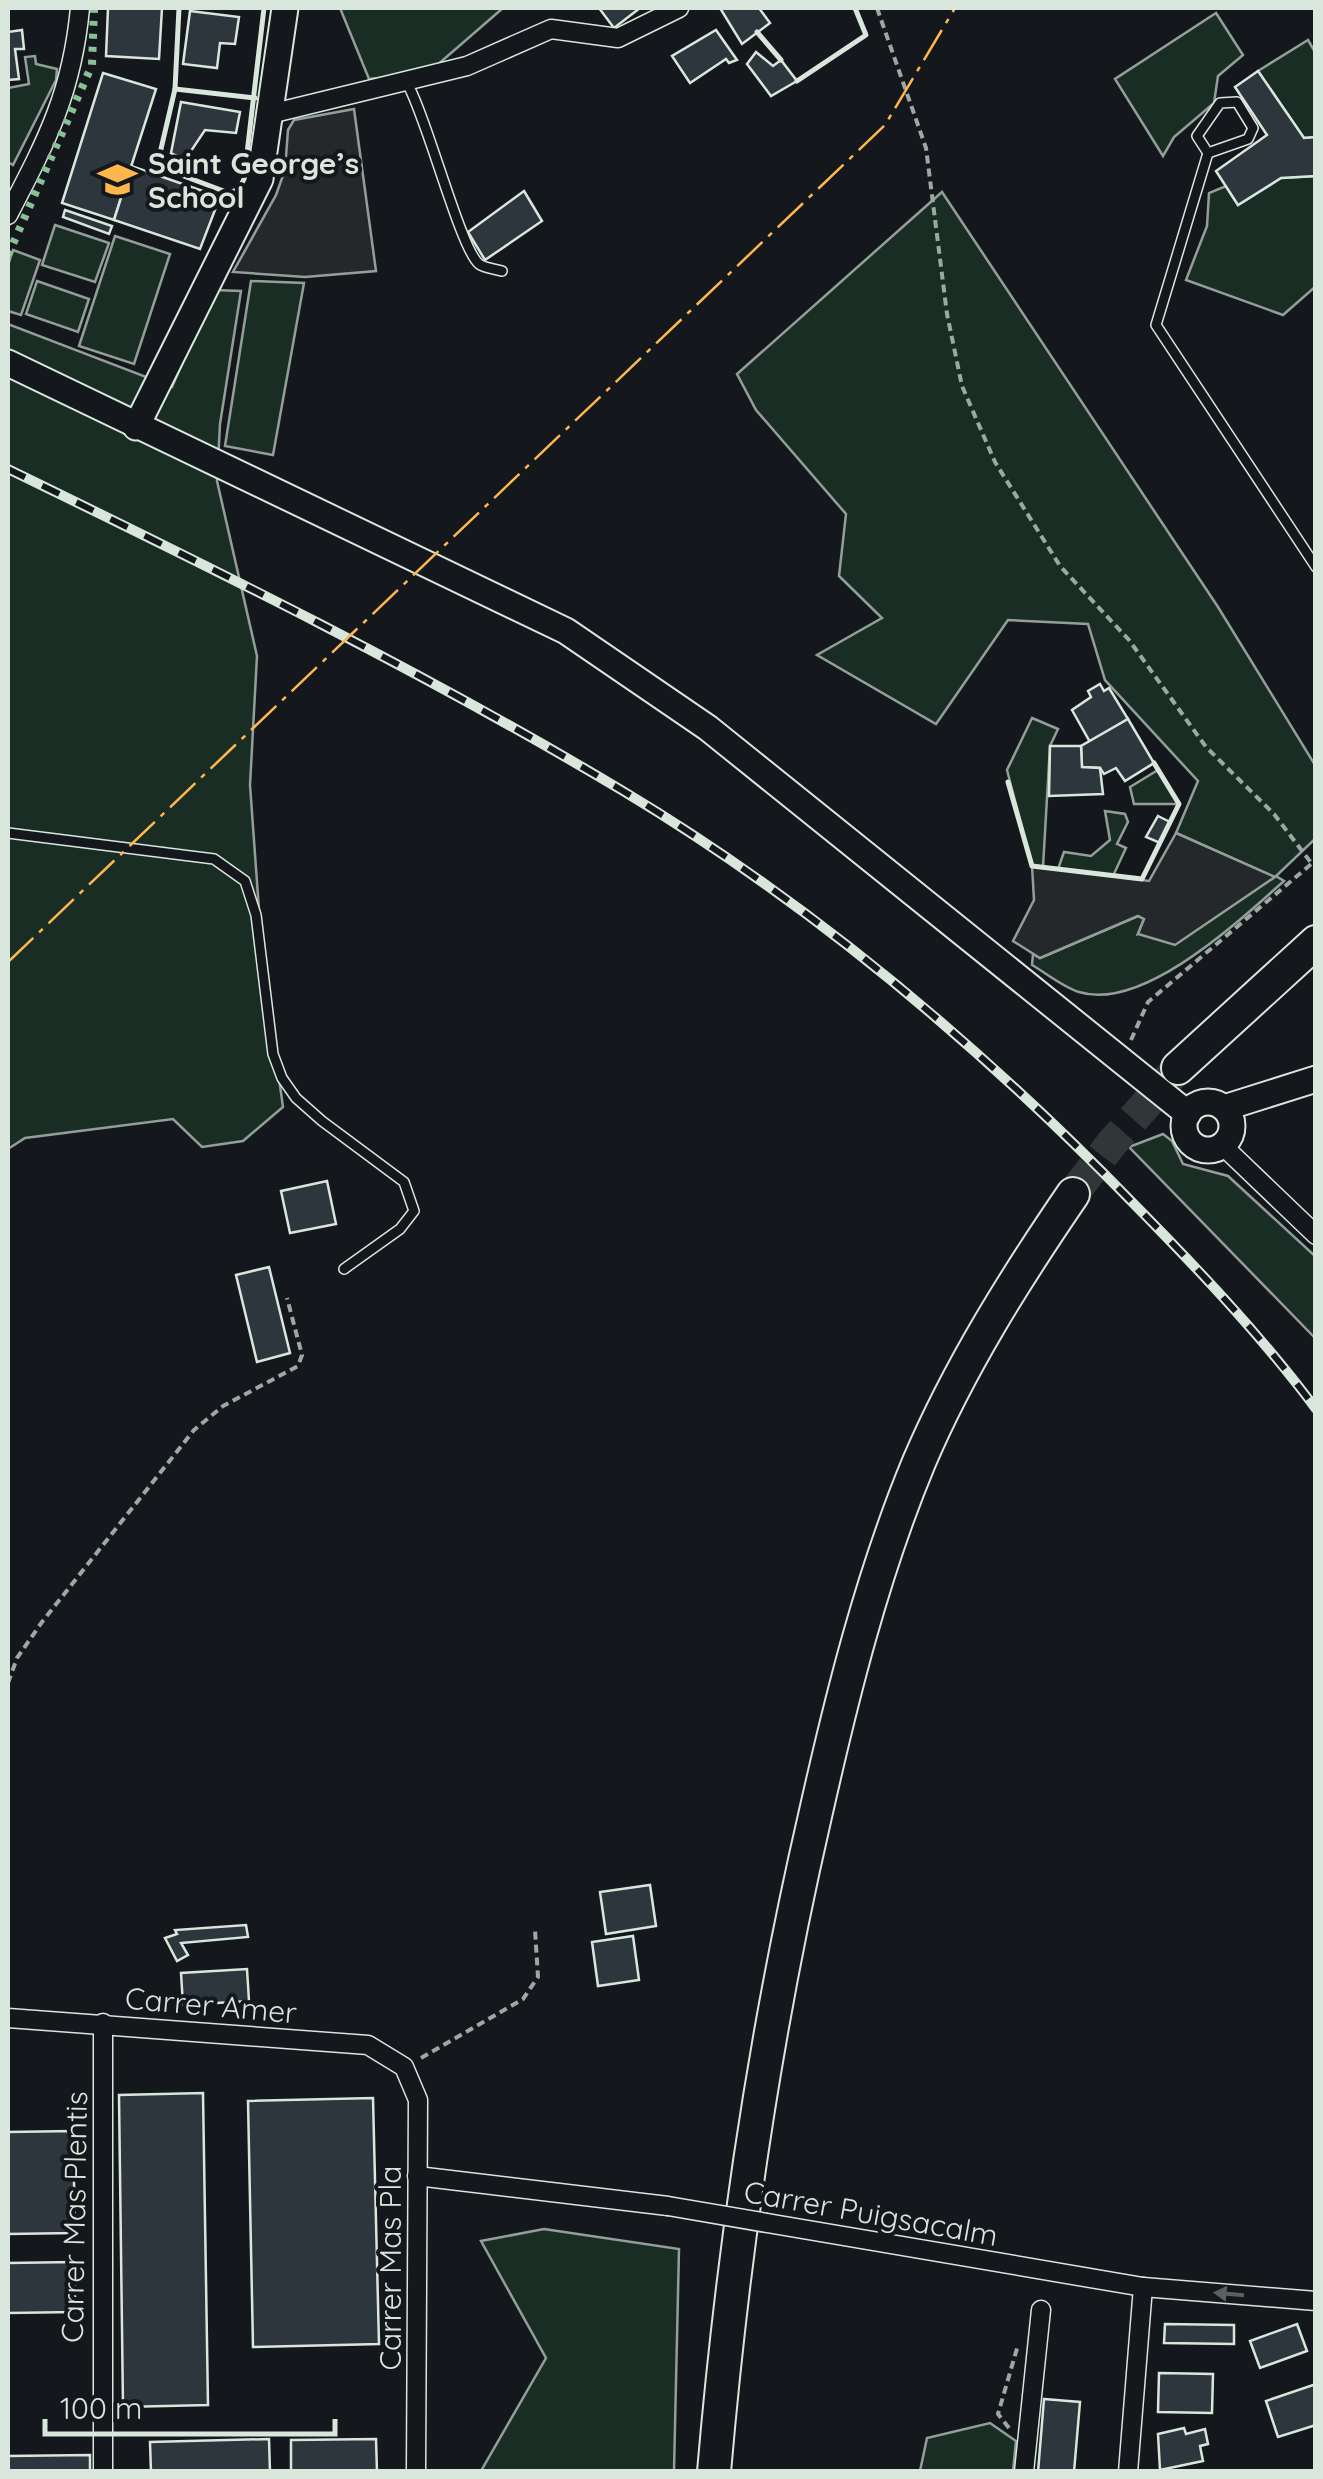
<svg xmlns="http://www.w3.org/2000/svg" width="1323" height="2479" font-family="Quicksand,sans-serif">
<style>
.green{fill:#1a2d24;stroke:#939e99;stroke-width:2.5}
.parking{fill:#24282b;stroke:#939e99;stroke-width:2.5}
.building{fill:#2c363c;stroke:#d8e6dc;stroke-width:2.5}
.lines{fill:none;stroke-linecap:round;stroke-linejoin:round}
.highway-tunnel{stroke:#313739;stroke-width:32;stroke-dasharray:32 16;stroke-linecap:butt}
.lane-casing{stroke:#d8e6dc;stroke-width:12}
.street-casing{stroke:#d8e6dc;stroke-width:21}
.secondary-casing{stroke:#d8e6dc;stroke-width:29}
.highway-casing{stroke:#d8e6dc;stroke-width:36}
.path{stroke:#9da8a2;stroke-width:4;stroke-dasharray:8 5;stroke-linecap:butt}
.lane{stroke:#14181c;stroke-width:9}
.street{stroke:#14181c;stroke-width:18}
.secondary{stroke:#14181c;stroke-width:25}
.highway{stroke:#14181c;stroke-width:32}
.rail-casing{stroke:#d8e6dc;stroke-width:10}
.rail{stroke:#14181c;stroke-width:6;stroke-dasharray:19;stroke-linecap:butt}
.street-bridge-casing{stroke:#d8e6dc;stroke-width:21;stroke-linecap:butt}
.street-bridge{stroke:#14181c;stroke-width:18}
.hedge{stroke:#8ac095;stroke-width:8;stroke-dasharray:5 8;stroke-linecap:butt}
.wall{stroke:#d8e6dc;stroke-width:5}
.power{stroke:#ffb74d;stroke-width:2.5;stroke-dasharray:35 8 5 8;stroke-linecap:butt}
.oneway{fill:#59605f}
.labels{text-anchor:middle;dominant-baseline:central;stroke-width:8;stroke-linejoin:round;paint-order:stroke}
.poi-label{font-size:30px;font-weight:bold;fill:#d8e6dc;stroke:#14181c;text-anchor:start}
.street-label{font-size:30px;fill:#d8e6dc;stroke:#14181c}
</style>
<rect width="100%" height="100%" fill="#14181c"/>
<g class="green">
<polygon points="340,8 503,8 428,73 369,79"/>
<polygon points="1216,13 1243,55 1218,76 1214,103 1174,137 1163,156 1115,79"/>
<polygon points="1308,40 1315,52 1315,137 1304,138 1258,71"/>
<polygon points="35,56 36,64 57,69 56,80 13,165 8,162 8,88 29,84 25,57"/>
<polygon points="1315,176 1315,287 1283,315 1186,280 1207,226 1209,193 1226,186 1238,205 1281,178"/>
<path d="M942,192l276,415 97,158v74l-39,37 8,5c-44,39 -141,131 -205,111 -16,-5 -33,-19 -47,-27l1,-11 7,4 98,-42 6,3 -6,15 136,-57 -98,-44 22,-52 -93,-101 -17,-56 -80,-4 -72,104 -119,-69 65,-37 -43,-42 7,-62 -90,-104 -19,-36z"/>
<polygon points="55,225 109,243 95,282 42,265"/>
<polygon points="115,236 170,254 134,364 79,346"/>
<polygon points="13,250 40,260 21,315 8,311 8,265"/>
<polygon points="37,281 89,299 78,332 26,314"/>
<polygon points="251,281 304,283 273,455 225,446"/>
<polygon points="214,290 241,291 220,424 217,481 257,656 250,785 263,965 283,1107 243,1141 202,1147 173,1119 25,1138 8,1149 8,324 172,387"/>
<polygon points="1032,718 1058,729 1050,746 1043,867 1032,866 1007,770"/>
<polygon points="1158,770 1179,804 1134,804 1130,787"/>
<polygon points="1105,811 1125,814 1128,822 1117,844 1126,848 1113,876 1058,869 1064,852 1091,856 1110,840"/>
<polygon points="1163,1134 1172,1141 1183,1164 1228,1176 1315,1256 1315,1338 1129,1147"/>
<polygon points="544,2229 679,2249 674,2471 481,2471 546,2358 481,2241"/>
<polygon points="990,2423 1016,2441 1013,2471 920,2471 927,2438"/>
</g>
<g class="parking">
<polygon points="354,109 376,271 305,277 233,272 276,195 285,170 288,130 294,120"/>
<polygon points="1176,833 1275,877 1175,945 1138,934 1144,919 1138,916 1040,958 1013,941 1034,900 1032,866 1149,881"/>
</g>
<g class="building">
<polygon points="108,8 162,8 159,59 106,56"/>
<polygon points="599,8 640,8 614,28"/>
<polygon points="720,8 759,8 770,23 742,44"/>
<polygon points="190,11 239,17 235,44 220,43 217,68 183,64"/>
<polygon points="22,30 24,49 15,49 19,79 8,80 8,32"/>
<polygon points="716,30 737,60 729,63 726,59 690,83 672,56"/>
<polygon points="756,52 773,66 781,60 797,81 771,96 747,64"/>
<polygon points="1258,71 1304,138 1316,137 1316,176 1281,178 1238,205 1216,171 1267,135 1235,87"/>
<polygon points="103,73 156,89 114,220 62,203"/>
<polygon points="181,102 240,112 236,133 205,130 185,160 171,153"/>
<polygon points="131,166 220,197 200,249 114,220"/>
<polygon points="524,191 542,221 485,260 468,232"/>
<polygon points="65,210 112,226 109,234 63,217"/>
<polygon points="1100,684 1104,691 1109,688 1128,719 1090,742 1072,710 1091,697 1088,691"/>
<polygon points="1128,719 1154,763 1125,781 1116,768 1104,774 1100,768 1082,767 1081,746"/>
<polygon points="1050,746 1081,746 1082,767 1100,768 1103,794 1049,796"/>
<polygon points="1158,816 1170,822 1160,843 1146,837"/>
<polygon points="327,1181 336,1224 290,1233 281,1191"/>
<polygon points="269,1267 290,1353 257,1362 236,1275"/>
<polygon points="650,1885 656,1926 606,1934 600,1892"/>
<polygon points="246,1925 248,1937 181,1943 188,1955 177,1961 165,1938 177,1934 175,1930"/>
<polygon points="633,1936 639,1980 598,1986 592,1942"/>
<polygon points="247,1969 249,2001 183,2005 181,1973"/>
<polygon points="203,2093 208,2405 123,2407 119,2095"/>
<polygon points="373,2098 379,2344 253,2347 248,2101"/>
<polygon points="73,2131 75,2233 8,2234 8,2132"/>
<polygon points="75,2262 75,2312 8,2313 8,2263"/>
<polygon points="1165,2324 1234,2325 1234,2344 1164,2343"/>
<polygon points="1297,2324 1307,2351 1260,2368 1250,2341"/>
<polygon points="1159,2373 1213,2374 1212,2413 1158,2412"/>
<polygon points="1316,2384 1316,2425 1278,2437 1266,2401"/>
<polygon points="1044,2399 1080,2402 1074,2472 1038,2472"/>
<polygon points="1184,2428 1186,2434 1205,2429 1208,2444 1200,2446 1203,2461 1160,2470 1158,2434"/>
<polygon points="269,2439 270,2472 151,2472 150,2442"/>
<polygon points="376,2439 377,2472 291,2472 291,2440"/>
<polygon points="90,2455 90,2472 8,2472 8,2456"/>
</g>
<g class="lines">
<polyline class="highway-tunnel" points="1073,1194 1112,1143 1178,1068"/>
<defs>
<g id="lane">
<path d="M406,81c21,36 54,167 73,183 5,4 16,5 23,7"/>
<polygon points="1237,102 1253,128 1248,139 1208,153 1197,136 1220,103"/>
<polyline points="1208,153 1156,325 1316,567"/>
<polyline points="8,833 214,859 245,881 256,915 273,1054 282,1078 296,1098 322,1121 404,1182 414,1211 400,1229 344,1269"/>
</g>
<g id="street">
<polyline points="270,114 467,66 551,29 618,38 679,8"/>
<path d="M8,215c39,-75 64,-122 72,-207"/>
<polyline points="1222,1145 1316,1235"/>
<polyline points="8,2018 368,2045 404,2067 418,2100 416,2472"/>
<polyline points="417,2176 668,2206"/>
<polyline points="767,2223 1143,2287 1316,2301"/>
<polyline points="103,2472 103,2023"/>
<polyline points="1024,2472 1041,2310"/>
<polyline points="1128,2472 1143,2287"/>
</g>
<g id="secondary">
<polyline points="8,363 566,631 708,728 1188,1114"/>
<polyline points="136,427 260,179 285,8"/>
<circle cx="1208" cy="1126" r="24"/>
<polyline points="1224,1108 1316,1079"/>
</g>
<g id="highway">
<polyline points="1178,1068 1316,942"/>
<path d="M714,2472c19,-221 51,-440 101,-656 27,-120 57,-241 104,-354 41,-96 96,-183 154,-268"/>
</g>
</defs>
<use href="#lane" class="lane-casing"/>
<use href="#street" class="street-casing"/>
<use href="#secondary" class="secondary-casing"/>
<use href="#highway" class="highway-casing"/>
<g class="path">
<polyline points="877,8 926,148 947,314 962,386 995,462 1060,566 1129,640 1206,747 1274,814 1312,864"/>
<polyline points="1131,1040 1148,1002 1316,860"/>
<polyline points="8,1683 17,1658 42,1622 194,1430 223,1406 298,1366 302,1355 287,1298"/>
<polyline points="421,2058 523,1999 538,1977 535,1930"/>
<polyline points="1009,2428 998,2414 1018,2345"/>
</g>
<use href="#lane" class="lane"/>
<use href="#street" class="street"/>
<use href="#secondary" class="secondary"/>
<use href="#highway" class="highway"/>
<defs>
<path id="rail" d="M8,469c208,101 416,203 615,322 187,112 356,254 508,410 65,66 129,133 185,208"/>
</defs>
<use href="#rail" class="rail-casing"/>
<use href="#rail" class="rail"/>
<defs>
<polyline id="street-bridge" points="668,2206 767,2223"/>
</defs>
<use href="#street-bridge" class="street-bridge-casing"/>
<use href="#street-bridge" class="street-bridge"/>
<polyline class="hedge" points="8,255 92,65 94,8"/>
<g class="wall">
<polyline points="179,8 175,89 157,166 229,193 239,189 244,179 264,8"/>
<polyline points="757,32 781,60"/>
<polyline points="797,81 866,35 855,8"/>
<polyline points="175,89 255,98"/>
<polyline points="1008,782 1032,866 1142,879 1179,804 1154,763"/>
</g>
<polyline class="power" points="8,962 885,125 955,8"/>
</g>
<defs><path id="oneway-solid" d="M-6-.8H1V-3.2L6.5 0L1 3.2V.8H-6Z" transform="scale(2.5)"/></defs>
<use class="oneway" href="#oneway-solid" transform="translate(1229 2294) rotate(-175)"/>
<defs>
<symbol id="school-bare" viewBox="-9 -9 18 18"><path d="M0-5L7-2L0 1L-7-2ZM-4 1L0 2.5L4 1V4Q0 6-4 4Z" fill="#ffb74d" stroke="#14181c" stroke-width="2.5" paint-order="stroke"/></symbol>
</defs>
<g fill-rule="evenodd">
<use href="#school-bare" x="90" y="152" width="55" height="55"/>
</g>
<g class="labels">
<g class="poi-label">
<text x="148" y="163">Saint George’s<tspan x="148" dy="34">School</tspan></text>
</g>
<g class="street-label">
<text transform="translate(211 2005) rotate(5)">Carrer Amer</text>
<text transform="translate(871 2213) rotate(10)">Carrer Puigsacalm</text>
<text transform="translate(74 2217) rotate(-89)">Carrer Mas Plentis</text>
<text transform="translate(390 2268) rotate(-90)">Carrer Mas Pla</text>
</g>
</g>
<rect width="1323" height="2479" fill="none" stroke="#d8e6dc" stroke-width="20"/>
<path d="M45 2419v15h290v-15" fill="none" stroke="#d8e6dc" stroke-width="5"/>
<text x="60" y="2419" font-size="30" fill="#d8e6dc" stroke="#14181c" stroke-width="8" paint-order="stroke">100 m</text>
</svg>
